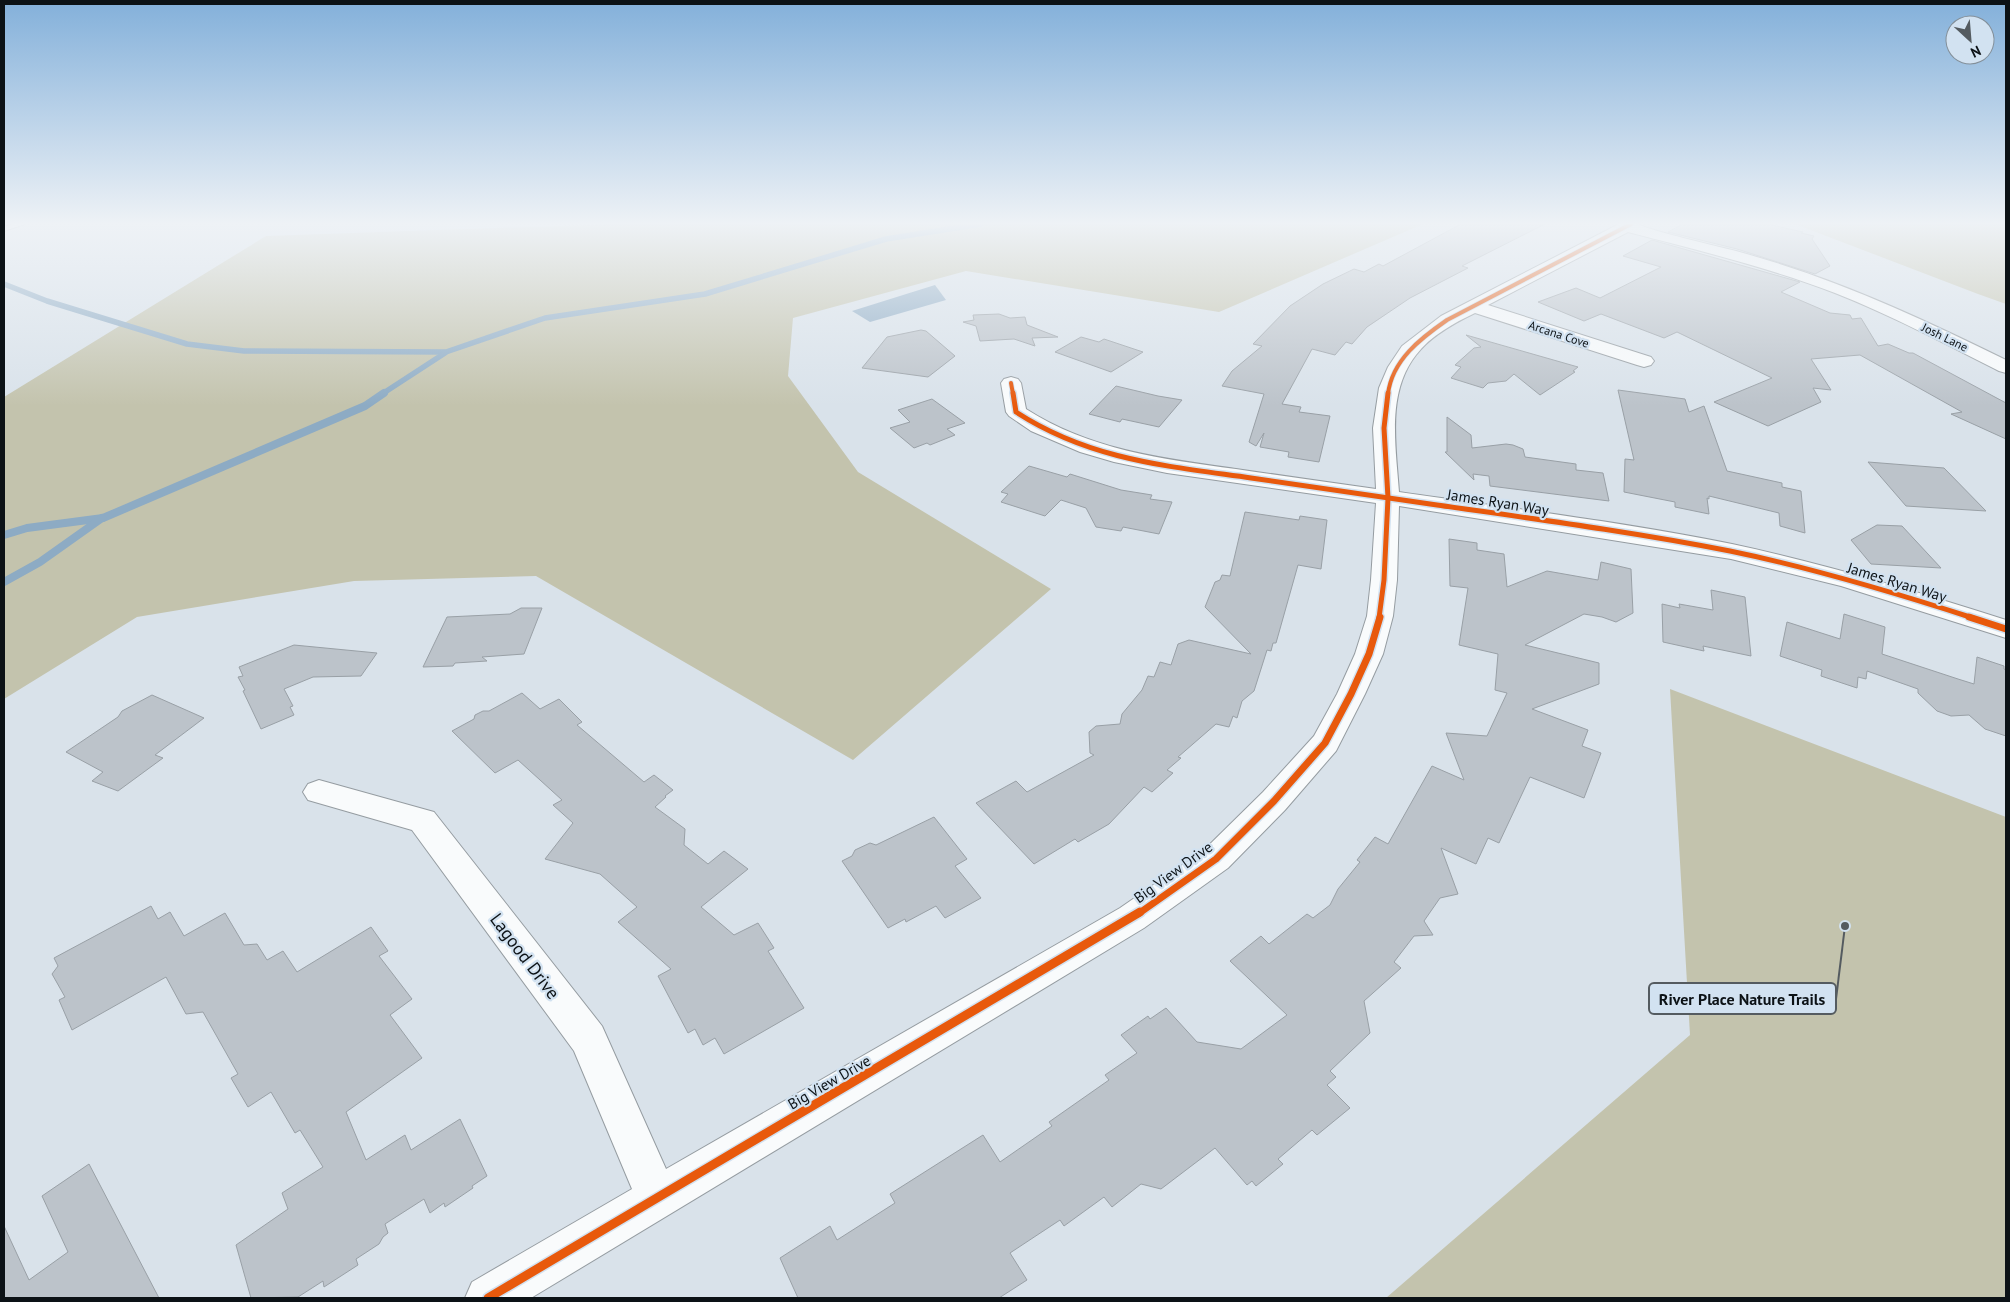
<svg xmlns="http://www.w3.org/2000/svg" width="2010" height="1302" font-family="'PT Sans',sans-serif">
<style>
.forest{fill:#c3c3ad}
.water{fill:#8dabc4}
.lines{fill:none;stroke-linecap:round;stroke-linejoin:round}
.stream-far1{stroke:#8dabc4;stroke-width:5.5}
.stream{stroke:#8dabc4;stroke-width:8}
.building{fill:#bcc3ca;stroke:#99a0a6}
.lane-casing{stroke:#959ca1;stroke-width:2}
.street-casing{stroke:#959ca1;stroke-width:2}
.lane{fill:#f9fbfc;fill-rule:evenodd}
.street{fill:#f9fbfc;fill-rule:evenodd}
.cycleway-far3-casing{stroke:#d2e2f1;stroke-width:5.5}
.cycleway-far2-casing{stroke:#d2e2f1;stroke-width:8}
.cycleway-far1-casing{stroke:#d2e2f1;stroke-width:10}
.cycleway-casing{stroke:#d2e2f1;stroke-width:12}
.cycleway-far3{stroke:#e8590c;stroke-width:4}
.cycleway-far2{stroke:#e8590c;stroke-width:5}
.cycleway-far1{stroke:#e8590c;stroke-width:7}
.cycleway{stroke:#e8590c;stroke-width:9}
.labels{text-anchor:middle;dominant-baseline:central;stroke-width:4.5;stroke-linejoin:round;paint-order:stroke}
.far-street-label{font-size:12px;fill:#0c1216;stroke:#d2e2f1}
.street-label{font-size:15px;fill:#0c1216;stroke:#d2e2f1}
.near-street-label{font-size:18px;fill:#0c1216;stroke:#d2e2f1}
.leader{fill:none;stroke:#545b60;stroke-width:2}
.callout-dot{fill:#545b60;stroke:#d2e2f1;stroke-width:2}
.callout{fill:#d2e2f1;stroke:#545b60;stroke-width:2}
.callout-label{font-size:16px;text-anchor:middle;font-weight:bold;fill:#0c1216}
</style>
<rect width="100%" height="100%" fill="#d9e2ea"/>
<g class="forest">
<polygon points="615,224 1423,224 1219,312 966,271 793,318 788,376 858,472 1051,589 853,760 536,576 354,581 137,617 4,699 4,397 266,236"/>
<polygon points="1795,224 2006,224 2006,304 1978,294"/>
<polygon points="1670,689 2006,817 2006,1298 1386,1298 1690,1035"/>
</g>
<polygon class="water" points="935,285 946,300 870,322 852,311"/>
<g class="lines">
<g class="stream-far1">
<polyline points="4,284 47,301 187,344 244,351 446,352 545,318 705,294 886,239 981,224"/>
<polyline points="382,394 445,353"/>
</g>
<g class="stream">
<polyline points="4,535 27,528 103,518 365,406 384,393"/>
<polyline points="4,582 40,562 102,518"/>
</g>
</g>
<g class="building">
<polygon points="1461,224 1545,224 1462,266 1468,268 1410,298 1367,327 1352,344 1346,342 1335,355 1312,349 1282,404 1301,407 1299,412 1330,416 1319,462 1288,457 1289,452 1260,447 1264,433 1256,446 1249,442 1264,394 1222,386 1232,371 1262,346 1253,344 1290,306 1323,284 1354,269 1364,272 1379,264 1383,266"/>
<polygon points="1683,224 1767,224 1803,232 1801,233 1814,236 1812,239 1830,266 1815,274 1737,249 1668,232"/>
<polygon points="1652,240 1800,282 1781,292 1830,313 1850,315 1852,319 1861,318 1878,346 1888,344 1909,353 1913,353 2006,403 2006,439 1951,414 1962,412 1860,355 1811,359 1831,390 1813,388 1821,402 1768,426 1714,402 1772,378 1677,332 1664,338 1601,314 1584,321 1538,302 1576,288 1600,298 1661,267 1623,256"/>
<polygon points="999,314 1010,318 1025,317 1027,325 1058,337 1032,338 1035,346 1014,339 980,341 976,326 963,322 974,320 973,315"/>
<polygon points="921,330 926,331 955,356 928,377 862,368 887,337"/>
<polygon points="1466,335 1578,367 1573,371 1575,372 1540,395 1514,374 1506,381 1488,383 1483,388 1451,378 1461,367 1455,365 1474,348 1481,347"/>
<polygon points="1081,337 1099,342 1104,339 1143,352 1111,372 1055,352"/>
<polygon points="1116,386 1158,396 1182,400 1159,427 1122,419 1120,422 1089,414"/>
<polygon points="1618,390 1685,399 1689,412 1704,406 1727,471 1782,483 1782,487 1801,491 1805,533 1780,526 1779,513 1709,496 1709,499 1707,498 1709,514 1675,507 1675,502 1624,492 1625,459 1634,460"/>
<polygon points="932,399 965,423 947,429 955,435 930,445 927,443 914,448 890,428 910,422 898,410"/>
<polygon points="1447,417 1471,435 1472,448 1506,444 1513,445 1523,449 1525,457 1576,464 1576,470 1603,473 1609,501 1490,486 1489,476 1473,474 1474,480 1445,452 1447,452"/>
<polygon points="1868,462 1944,468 1986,511 1906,506"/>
<polygon points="1029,466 1067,477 1070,474 1121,490 1152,495 1150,499 1172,502 1159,534 1123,527 1121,531 1096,527 1086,508 1061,500 1045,516 1001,502 1008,494 1001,492"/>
<polygon points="1245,512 1299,520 1300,516 1327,520 1321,569 1298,565 1276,643 1273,643 1271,651 1267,650 1254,691 1242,701 1237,718 1233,716 1229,727 1216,724 1178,757 1181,758 1167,770 1173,773 1152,792 1144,787 1109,824 1078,842 1075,839 1034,864 976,803 1016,781 1027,792 1094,755 1090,753 1089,732 1096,726 1120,724 1122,714 1142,690 1148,676 1154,677 1160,662 1171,665 1178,644 1189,640 1251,654 1205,607 1215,582 1220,580 1222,575 1230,576"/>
<polygon points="1877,525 1902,526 1941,568 1871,564 1851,540"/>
<polygon points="1449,539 1477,543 1477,550 1504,554 1507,587 1547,571 1598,580 1601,562 1631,569 1633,613 1616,622 1602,617 1584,614 1525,645 1599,663 1599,684 1532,709 1588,730 1582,746 1601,753 1584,798 1530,777 1499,843 1488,838 1476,864 1441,848 1458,894 1440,898 1424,921 1433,935 1414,936 1394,962 1401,968 1364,1001 1370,1033 1330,1071 1336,1077 1327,1085 1350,1108 1317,1135 1312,1130 1278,1159 1283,1164 1256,1186 1252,1181 1247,1185 1215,1148 1161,1189 1141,1184 1112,1207 1104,1197 1064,1226 1060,1220 1010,1253 1027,1280 999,1298 798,1298 780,1258 830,1226 837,1240 895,1203 890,1194 983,1135 1000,1162 1052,1126 1049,1122 1109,1080 1105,1075 1137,1053 1121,1035 1148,1016 1150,1019 1166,1008 1197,1042 1241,1049 1287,1015 1230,961 1261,936 1269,944 1307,914 1313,918 1330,905 1338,889 1360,862 1357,860 1375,837 1388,844 1432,766 1464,780 1446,733 1487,736 1507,693 1495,690 1498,654 1459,645 1468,588 1450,586"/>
<polygon points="1711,590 1745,597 1751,656 1703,646 1704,651 1663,642 1662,604 1680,608 1679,604 1713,610"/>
<polygon points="521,608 542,608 524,654 482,657 487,661 455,663 453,666 423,667 447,617 510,614"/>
<polygon points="1844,614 1885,627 1882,654 1958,679 1974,684 1977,657 2004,666 2004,669 2006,670 2006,736 1985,729 1969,715 1951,716 1937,711 1918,693 1918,689 1867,671 1866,679 1858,677 1857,688 1821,676 1822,670 1780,656 1787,622 1840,639"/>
<polygon points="294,645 377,653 361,676 313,677 284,689 293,706 290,707 294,715 261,729 243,691 245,690 238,677 243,676 239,667"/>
<polygon points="522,693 540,709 559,699 582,722 577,725 644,782 654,775 673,790 665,796 666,797 655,807 685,829 684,845 708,864 724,851 748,869 701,907 734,935 758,923 774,948 768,951 804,1008 724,1054 715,1038 703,1045 695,1029 688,1033 658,976 671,969 618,922 637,907 600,874 545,859 573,823 553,805 562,800 518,760 495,773 452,731 474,719 475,715 483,711 489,711"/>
<polygon points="152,695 204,718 155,755 163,758 118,791 92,781 103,772 66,752 118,717 122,711"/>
<polygon points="934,817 967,859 955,866 981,898 945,918 936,906 906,922 905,919 888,928 842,861 852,856 855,850 870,843 876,845"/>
<polygon points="151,906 158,919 170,912 184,936 225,913 244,945 257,944 267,960 283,951 297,972 371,927 388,951 379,956 412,999 390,1015 422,1058 346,1112 366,1160 405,1135 411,1150 460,1119 487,1176 472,1186 473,1188 445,1207 444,1203 430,1213 424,1199 385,1224 388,1233 383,1237 379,1244 356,1259 358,1265 324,1287 323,1281 298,1297 251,1298 236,1245 288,1209 282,1193 323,1167 300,1130 295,1133 271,1092 248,1107 231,1078 238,1074 203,1012 186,1014 166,977 72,1030 59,1000 65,997 52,974 58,966 54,958"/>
<polygon points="89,1164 159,1298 4,1298 4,1226 29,1280 68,1252 42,1196"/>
</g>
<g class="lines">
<defs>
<polygon id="lane" points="13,224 25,224 4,231 4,227"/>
<path id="street" d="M1619,224h20c4,5 82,23 97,27 96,26 181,65 270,109v13l-7,-2c-54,-27 -108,-56 -164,-78 -68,-26 -138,-43 -207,-61l-140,73 163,52 3,4 -3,4 -7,2 -7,-2 -162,-52c-21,10 -45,23 -59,42 -30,38 -20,92 -17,137 111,16 224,30 333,52 93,20 184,47 274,76v18l-165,-52 -110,-27 -332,-53 -2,74 -4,36 -10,38 -18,40 -29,57 -51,59 -57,58 -84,60 -613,370h-66l7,-16 160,-93 -58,-138 -162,-221 -104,-30 -5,-8 5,-8 11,-4 115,32 168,214 64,143 454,-261 84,-58 59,-58 51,-56 23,-42 18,-40 12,-38 4,-36 5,-77 -209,-30 -53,-11 -34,-10 -49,-21 -22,-15 -3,-4 -5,-29 3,-4 7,-2 7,2 3,4 5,26c64,41 136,50 210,60 47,7 93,13 140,20l-3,-61 6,-40 9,-21 14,-21 39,-30z"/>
</defs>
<use href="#lane" class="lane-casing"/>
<use href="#street" class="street-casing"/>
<use href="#lane" class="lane"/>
<use href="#street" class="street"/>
<defs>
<g id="cycleway-far3">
<polyline points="1011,383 1013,394"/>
<path d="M1388,394c4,-34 33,-56 59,-74l184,-96"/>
</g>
<g id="cycleway-far2">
<path d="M1013,393l3,19c74,48 151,54 235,66 62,9 124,18 186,27 98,14 196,27 293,46 83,17 163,41 243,67"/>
<polyline points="1379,618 1384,580 1388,498 1384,428 1388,393"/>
</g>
<g id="cycleway-far1">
<polyline points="1969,617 2006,629"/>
<polyline points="1138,914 1216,859 1274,801 1325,743 1351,694 1369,654 1380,617"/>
</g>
<polyline id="cycleway" points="488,1298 1140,912"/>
</defs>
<use href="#cycleway-far3" class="cycleway-far3-casing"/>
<use href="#cycleway-far2" class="cycleway-far2-casing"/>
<use href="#cycleway-far1" class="cycleway-far1-casing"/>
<use href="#cycleway" class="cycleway-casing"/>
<use href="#cycleway-far3" class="cycleway-far3"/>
<use href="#cycleway-far2" class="cycleway-far2"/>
<use href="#cycleway-far1" class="cycleway-far1"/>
<use href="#cycleway" class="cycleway"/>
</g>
<linearGradient id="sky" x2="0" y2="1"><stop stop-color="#83b0da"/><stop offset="0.55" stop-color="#eef2f6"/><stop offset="1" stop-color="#eef2f6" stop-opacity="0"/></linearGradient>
<rect width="2010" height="406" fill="url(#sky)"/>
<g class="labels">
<g class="far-street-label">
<text transform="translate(1559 334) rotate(18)">Arcana Cove</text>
<text transform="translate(1945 337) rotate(26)">Josh Lane</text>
</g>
<g class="street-label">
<text transform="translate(1498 502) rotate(9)">James Ryan Way</text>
<text transform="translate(1897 582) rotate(17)">James Ryan Way</text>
<text transform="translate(1173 872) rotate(-36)">Big View Drive</text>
<text transform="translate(829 1082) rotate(-30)">Big View Drive</text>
</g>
<g class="near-street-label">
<text transform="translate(525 956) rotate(53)">Lagood Drive</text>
</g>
</g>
<path class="leader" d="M1845 926L1836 999"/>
<circle class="callout-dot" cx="1845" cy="926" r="5"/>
<rect class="callout" x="1649" y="983" width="187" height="31" rx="5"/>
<g class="callout-label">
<text x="1742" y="1005">River Place Nature Trails</text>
</g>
<rect width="2010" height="1302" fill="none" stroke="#0c1216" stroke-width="10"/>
<g transform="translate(1970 40) rotate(154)"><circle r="24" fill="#d2e2f1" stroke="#838f99"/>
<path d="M0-4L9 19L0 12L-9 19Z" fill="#545b60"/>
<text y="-8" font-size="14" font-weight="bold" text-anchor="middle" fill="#0c1216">N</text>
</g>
</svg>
